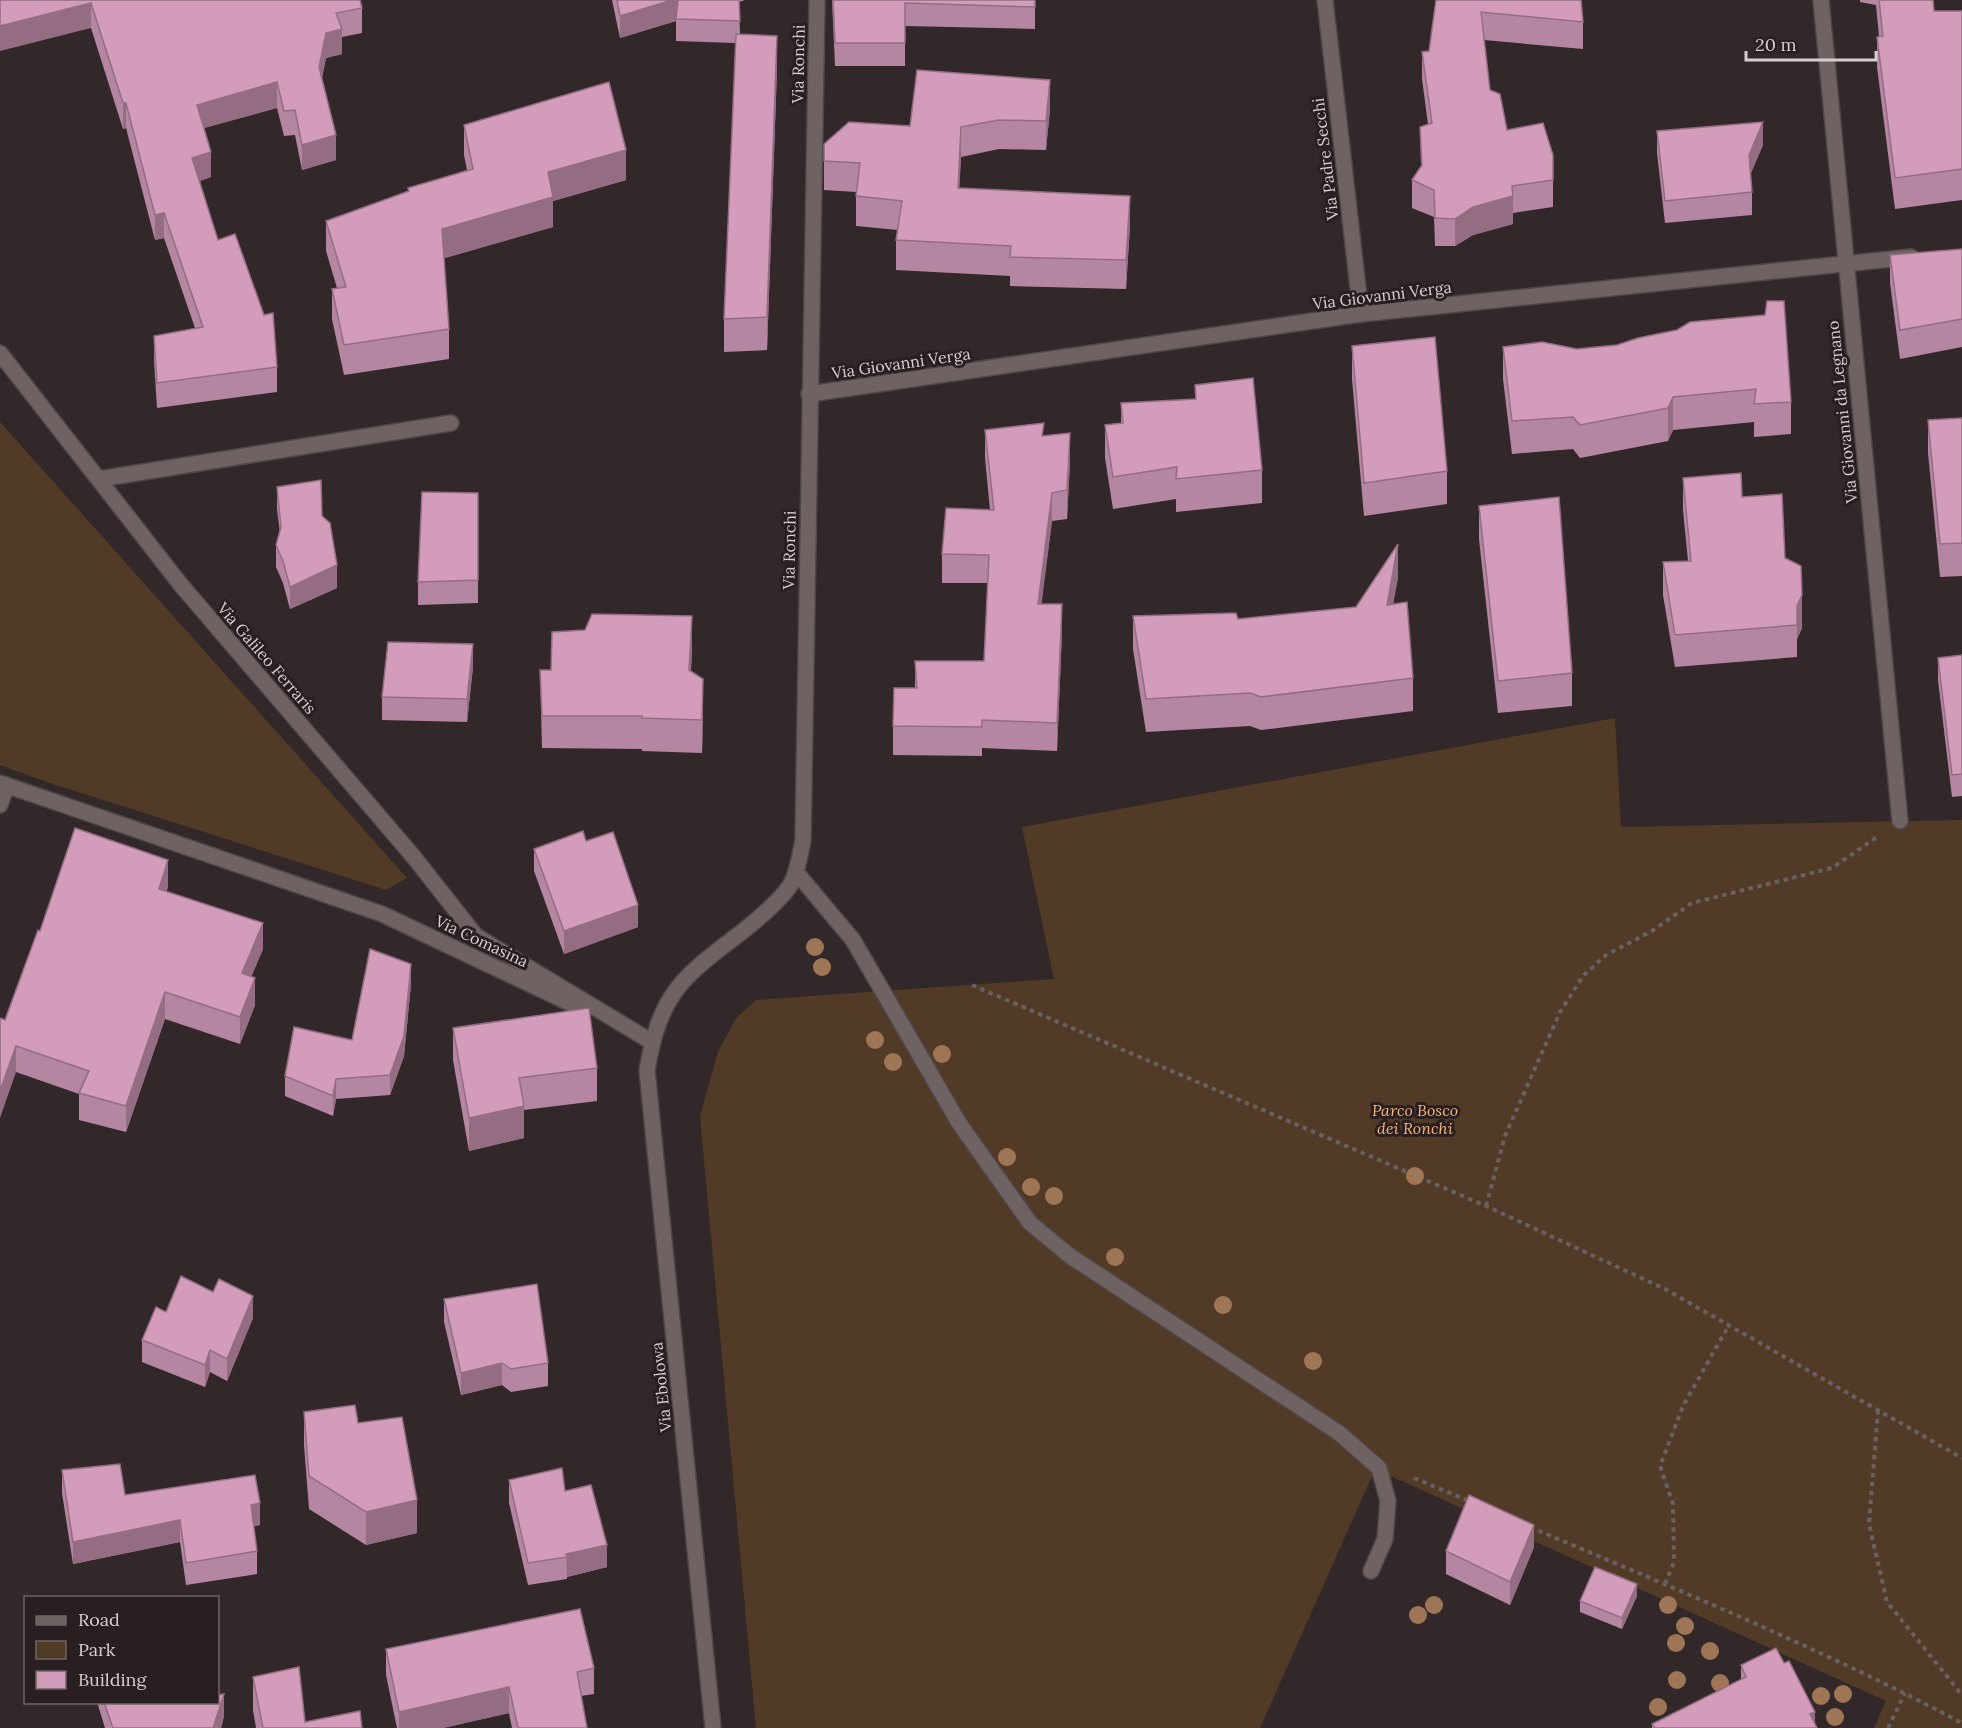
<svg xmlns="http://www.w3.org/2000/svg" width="1962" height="1728" font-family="Lora,serif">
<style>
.green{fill:#523b26}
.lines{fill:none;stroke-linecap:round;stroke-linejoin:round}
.minor-casing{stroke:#4f4647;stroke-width:18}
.path{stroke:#696061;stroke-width:4;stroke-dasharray:4.5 4.5;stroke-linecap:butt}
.minor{stroke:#6e6263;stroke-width:15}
.tree{fill:#9e7656}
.wall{fill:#b586a1}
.shaded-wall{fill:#946d83}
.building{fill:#d39cbb;stroke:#946d83;stroke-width:1.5}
.labels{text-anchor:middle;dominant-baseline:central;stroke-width:6;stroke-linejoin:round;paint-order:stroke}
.street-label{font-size:16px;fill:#d6cfd0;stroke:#291e20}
.park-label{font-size:16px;font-style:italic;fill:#f5b57a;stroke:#291e20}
</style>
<rect width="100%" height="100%" fill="#332829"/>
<g class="green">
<polygon points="0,422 407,878 386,890 47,782 0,765"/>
<polygon points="1615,718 1621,827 1962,820 1962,1728 1874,1728 1886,1701 1393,1477 1372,1476 1260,1728 756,1728 700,1116 718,1052 736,1018 756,1000 1054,979 1022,827"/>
</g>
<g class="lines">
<defs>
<g id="minor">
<polyline points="1325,0 1361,314"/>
<polyline points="1821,0 1900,821"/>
<polyline points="0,353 181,585 413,856 476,936 652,1042"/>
<polyline points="809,394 1361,314 1911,257"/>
<polyline points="99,479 451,423"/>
<polyline points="0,783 382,914 574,1005"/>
<polyline points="0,805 7,786"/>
<polyline points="796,872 853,940 959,1123 1030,1223 1070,1256 1339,1433 1379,1468 1388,1501 1385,1539 1371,1571"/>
<path d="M713,1728l-66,-658c5,-28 11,-54 27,-77 19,-28 60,-53 86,-76 11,-10 23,-20 31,-33 7,-13 9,-29 12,-44l14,-840"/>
</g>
</defs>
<use href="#minor" class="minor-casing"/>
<g class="path">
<polyline points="972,985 1486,1206 1665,1289 1962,1458"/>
<polyline points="1486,1206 1505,1136 1560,1012 1583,976 1606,955 1652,931 1692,903 1832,868 1877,837"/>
<polyline points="1878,1410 1869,1524 1887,1602 1962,1695"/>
<polyline points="1414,1478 1471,1502"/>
<path d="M1530,1527c146,62 292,122 432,196"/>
<polyline points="1665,1584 1674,1562 1673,1504 1660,1466 1683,1406 1729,1325"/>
<polyline points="1888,1728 1905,1693"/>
</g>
<use href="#minor" class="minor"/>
</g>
<g class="tree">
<circle cx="815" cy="947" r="9"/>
<circle cx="822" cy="967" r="9"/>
<circle cx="875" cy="1040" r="9"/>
<circle cx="942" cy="1054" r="9"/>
<circle cx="893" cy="1062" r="9"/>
<circle cx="1007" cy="1157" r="9"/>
<circle cx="1415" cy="1176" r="9"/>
<circle cx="1031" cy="1187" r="9"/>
<circle cx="1054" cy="1196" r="9"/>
<circle cx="1115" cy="1257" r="9"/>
<circle cx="1223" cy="1305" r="9"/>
<circle cx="1313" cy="1361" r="9"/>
<circle cx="1434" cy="1605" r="9"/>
<circle cx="1668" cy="1605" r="9"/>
<circle cx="1418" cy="1615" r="9"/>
<circle cx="1685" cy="1626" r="9"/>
<circle cx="1676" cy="1643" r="9"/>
<circle cx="1710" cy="1651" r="9"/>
<circle cx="1677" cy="1680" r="9"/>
<circle cx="1720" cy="1683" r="9"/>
<circle cx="1843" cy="1694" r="9"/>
<circle cx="1821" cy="1696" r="9"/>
<circle cx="1658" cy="1707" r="9"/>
<circle cx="1835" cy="1717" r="9"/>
</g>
<g class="wall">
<polygon points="0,0 362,8 362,33 342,37 342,54 326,58 322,78 336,160 302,170 295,135 284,136 277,108 204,128 211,177 200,181 218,240 277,367 277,392 157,408 154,361 154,336 195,328 164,238 155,240 126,128 123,129 91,28"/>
<polygon points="612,0 745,0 739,2 740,34 777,69 767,350 724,352 724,319 736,43 676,41 676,21 620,38"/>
<polygon points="832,0 1035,0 1035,29 905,26 905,66 835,66"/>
<polygon points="1436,0 1583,22 1583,49 1484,40 1490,90 1507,130 1543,123 1553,182 1553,207 1513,213 1513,224 1473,235 1455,246 1435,246 1434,217 1412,208 1412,180 1421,167 1420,127 1428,124 1422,79 1422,52 1429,51"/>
<polygon points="1860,0 1933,0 1934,11 1962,11 1962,200 1895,209 1877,67 1877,37 1879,36 1876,5 1860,2"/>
<polygon points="1050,109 1046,150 999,149 961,157 959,188 1130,225 1126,289 1010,286 1010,276 896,270 896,240 898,230 856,226 856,192 824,190 824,144 910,126"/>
<polygon points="464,125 626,180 553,201 553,227 444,258 449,329 449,359 344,375 332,319 332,289 337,288 326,251 326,221 408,192 408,188 467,170 464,155"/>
<polygon points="1657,131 1763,145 1750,174 1752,192 1752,215 1665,223 1657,153"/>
<polygon points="1962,249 1962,347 1900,359 1890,283 1890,255"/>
<polygon points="1638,338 1791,402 1791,434 1754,437 1754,422 1673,430 1668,441 1580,458 1573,449 1512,454 1503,379 1503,347 1577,349 1617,345"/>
<polygon points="1352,346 1447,471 1447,504 1364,516 1352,379"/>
<polygon points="1195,385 1262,470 1262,503 1176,512 1176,499 1113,509 1105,458 1105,425 1121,423 1121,403 1195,399"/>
<polygon points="1962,418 1962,576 1940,577 1928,453 1928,420"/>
<polygon points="985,430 1044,436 1070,462 1067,519 1052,521 1041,604 1062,632 1057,751 982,748 982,756 893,755 893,726 915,688 915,661 984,661 988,583 942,583 942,554 990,510 985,458"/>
<polygon points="1683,478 1742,497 1785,558 1802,628 1797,639 1797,657 1675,667 1663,595 1663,562 1688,561 1683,510"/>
<polygon points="277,487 322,516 337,588 290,609 283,583 276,567 276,545 280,533 277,509"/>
<polygon points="478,493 478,603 418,605 418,582"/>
<polygon points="1479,506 1572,673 1572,706 1498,713 1479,539"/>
<polygon points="1398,577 1393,604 1413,678 1413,711 1261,730 1250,726 1146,732 1133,649 1133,616 1238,619 1356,607"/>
<polygon points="692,648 691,671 703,712 702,753 642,751 642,749 542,748 540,670 551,670"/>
<polygon points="1962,655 1962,796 1952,797 1938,680 1938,658"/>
<polygon points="473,667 467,722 382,720 382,697"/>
<polygon points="586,841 638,927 564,954 534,871 534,849"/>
<polygon points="168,887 166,891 263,949 251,977 255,1005 240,1044 165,1019 126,1132 79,1120 79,1094 16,1072 5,1020 40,931"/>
<polygon points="411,984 404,1056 390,1095 336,1099 333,1116 285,1096 285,1076 352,1040"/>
<polygon points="453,1028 597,1068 597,1101 524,1110 524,1138 469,1151 453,1060"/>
<polygon points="444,1299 548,1363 548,1386 511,1392 502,1385 461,1395 444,1322"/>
<polygon points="166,1312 253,1318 227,1381 210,1372 205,1387 142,1362 142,1340"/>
<polygon points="304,1412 358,1423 417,1533 366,1545 309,1509 304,1445"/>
<polygon points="62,1470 125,1495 260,1525 254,1526 257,1551 257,1574 186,1585 180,1542 73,1564 62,1493"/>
<polygon points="509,1480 565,1491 607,1567 567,1577 567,1579 528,1585 509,1503"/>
<polygon points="1534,1547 1510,1605 1446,1574 1446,1551"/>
<polygon points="1637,1596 1622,1629 1580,1612 1580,1601"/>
<polygon points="386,1649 594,1668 594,1694 581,1696 587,1728 512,1728 509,1713 443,1728 397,1728 386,1675"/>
<polygon points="1741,1665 1815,1723 1817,1728 1652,1728 1652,1724 1741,1680"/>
<polygon points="253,1677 305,1722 362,1728 256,1728 253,1710"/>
<polygon points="97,1702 218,1702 224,1716 221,1728 105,1728"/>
</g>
<g class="shaded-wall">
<polygon points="672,0 678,0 676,21 620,38 620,16"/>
<polygon points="91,3 91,28 0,51 0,26"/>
<polygon points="342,29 342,54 326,58 319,92 319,67 326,33"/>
<polygon points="777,36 777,69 767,350 767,317"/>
<polygon points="1050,80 1050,109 1046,150 1046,121"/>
<polygon points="277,82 277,108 197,130 197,105"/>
<polygon points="123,103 126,103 126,128 123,129"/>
<polygon points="1763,122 1763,145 1749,178 1749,155"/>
<polygon points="961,127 961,157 958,217 958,188"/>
<polygon points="336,135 336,160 302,170 302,145"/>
<polygon points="626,150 626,180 553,201 553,227 442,259 442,229 548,172"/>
<polygon points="211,152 211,177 192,183 192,158"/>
<polygon points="1130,196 1130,225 1126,289 1126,260"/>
<polygon points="1513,196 1513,224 1473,235 1455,246 1455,219 1473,207"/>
<polygon points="164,213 164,238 155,240 155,215"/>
<polygon points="1673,397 1673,430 1668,441 1668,408"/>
<polygon points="1070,433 1070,462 1067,519 1067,490"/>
<polygon points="1052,493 1052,521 1038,632 1038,604"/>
<polygon points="1398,544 1398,577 1387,638 1387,605"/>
<polygon points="337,565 337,588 290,609 290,587"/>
<polygon points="1802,595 1802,628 1797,639 1797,657 1797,606"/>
<polygon points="1062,604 1062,632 1057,751 1057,723"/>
<polygon points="692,616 692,648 689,703 689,670"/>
<polygon points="473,644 473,667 467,722 467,699"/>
<polygon points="703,679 703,712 702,753 702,720"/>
<polygon points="168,860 168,887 159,916 159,889"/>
<polygon points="638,905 638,927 564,954 564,931"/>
<polygon points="263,923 263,949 242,999 242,973"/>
<polygon points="411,964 411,984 404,1056 390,1095 390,1075"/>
<polygon points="255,978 255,1005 240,1044 240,1017"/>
<polygon points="165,992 165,1019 126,1132 126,1106"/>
<polygon points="16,1046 16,1072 0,1118 0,1091"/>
<polygon points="336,1079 336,1099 333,1116 333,1096"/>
<polygon points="524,1106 524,1138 469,1151 469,1118"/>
<polygon points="253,1296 253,1318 227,1381 227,1359"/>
<polygon points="210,1350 210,1372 205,1387 205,1365"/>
<polygon points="502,1363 502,1385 461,1395 461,1373"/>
<polygon points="417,1500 417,1533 366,1545 366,1512"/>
<polygon points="260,1503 260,1525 251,1527 251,1505"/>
<polygon points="180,1520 180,1542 73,1564 73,1542"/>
<polygon points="1534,1525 1534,1547 1510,1605 1510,1582"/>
<polygon points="607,1545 607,1567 567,1577 566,1554"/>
<polygon points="1637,1584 1637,1596 1622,1629 1622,1618"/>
<polygon points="509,1687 509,1713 443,1728 399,1728 399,1712"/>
<polygon points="224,1694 224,1716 221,1728 213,1728"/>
<polygon points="1815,1712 1815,1728 1810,1714"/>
</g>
<g class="building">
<polygon points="0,0 360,0 362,8 336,13 342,29 326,33 319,67 336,135 302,145 295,110 284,111 277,82 197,105 211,152 192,158 218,240 235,234 264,315 273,313 277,367 157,383 154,336 203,327 164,213 155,215 126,103 123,103 91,3 0,26"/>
<polygon points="617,0 672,0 620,16"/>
<polygon points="678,0 739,0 740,21 676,19"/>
<polygon points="833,0 1035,0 1035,7 905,3 905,43 835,43"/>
<polygon points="1436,0 1581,0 1583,22 1481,12 1490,90 1500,94 1507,130 1543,123 1553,155 1553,180 1512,186 1513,196 1473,207 1455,219 1435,218 1434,190 1412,180 1422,165 1420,127 1432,123 1422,52 1429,51"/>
<polygon points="1879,0 1933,0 1934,11 1962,11 1962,169 1895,178 1877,37 1883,36"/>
<polygon points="736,34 777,36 767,317 724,319"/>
<polygon points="917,70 1050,80 1046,121 999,120 961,127 958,188 1130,196 1126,260 1010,257 1011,246 896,240 902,201 856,196 860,163 824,161 824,144 849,122 910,126"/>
<polygon points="609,82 626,150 548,172 553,197 442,229 449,329 344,345 332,289 346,287 326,221 409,191 408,188 473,169 464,125"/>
<polygon points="1763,122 1749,155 1752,192 1665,201 1657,131"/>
<polygon points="1962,249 1962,319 1900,330 1890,255"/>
<polygon points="1767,301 1784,301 1791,402 1754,404 1756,389 1673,397 1668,408 1580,425 1573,417 1512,421 1503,347 1542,342 1577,349 1617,345 1638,338 1677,330 1690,322 1765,315"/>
<polygon points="1435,337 1447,471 1364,483 1352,346"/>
<polygon points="1253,378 1262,470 1176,479 1177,467 1113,477 1105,425 1123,423 1121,403 1196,399 1195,385"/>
<polygon points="1962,418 1962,543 1940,544 1928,420"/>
<polygon points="1044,423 1042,436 1070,433 1067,490 1052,493 1038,604 1062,604 1057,723 982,720 982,727 893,726 894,688 917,688 915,661 984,661 989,555 942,554 946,508 994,510 985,430"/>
<polygon points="1741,473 1742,497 1782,494 1785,558 1801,566 1802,595 1797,606 1797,625 1675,635 1663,562 1691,561 1683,478"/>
<polygon points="321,480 322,516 330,523 337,565 290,587 283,561 276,545 281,527 277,487"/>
<polygon points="422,492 478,493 478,580 418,582"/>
<polygon points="1559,497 1572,673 1498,681 1479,506"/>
<polygon points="1398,544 1387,605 1407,602 1413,678 1261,697 1250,693 1146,699 1133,616 1236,613 1238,619 1356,607"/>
<polygon points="592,614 692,616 689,670 703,679 702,720 642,718 642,716 542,716 540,670 551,670 552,632 585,630"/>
<polygon points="388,642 473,644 467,699 382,697"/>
<polygon points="1962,655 1962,774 1952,775 1938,658"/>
<polygon points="75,828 168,860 159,889 263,923 242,973 255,978 240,1017 165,992 126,1106 79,1093 89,1071 16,1046 0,1091 0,1018 5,1020 38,930 40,931"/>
<polygon points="583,831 586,841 613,832 638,905 564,931 534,849"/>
<polygon points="370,949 411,964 404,1036 390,1075 336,1079 333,1096 285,1076 294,1027 352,1040"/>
<polygon points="589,1008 597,1068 519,1078 524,1106 469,1118 453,1028"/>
<polygon points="181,1276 213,1292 219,1279 253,1296 227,1359 210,1350 205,1365 142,1340 156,1307 166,1312"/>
<polygon points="537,1284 548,1363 511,1369 502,1363 461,1373 444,1299"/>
<polygon points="355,1405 358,1423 402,1417 417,1500 366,1512 309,1476 304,1412"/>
<polygon points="120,1464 125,1495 255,1475 260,1503 251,1505 257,1551 186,1563 180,1520 73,1542 62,1470"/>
<polygon points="562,1468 565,1491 591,1485 607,1545 566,1554 567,1557 528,1563 509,1480"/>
<polygon points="1469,1495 1534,1525 1510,1582 1446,1551"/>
<polygon points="1595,1567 1637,1584 1622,1618 1580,1601"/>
<polygon points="580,1609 594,1668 577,1672 587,1728 518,1728 509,1687 399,1712 386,1649"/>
<polygon points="1776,1648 1784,1663 1789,1661 1815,1712 1810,1714 1817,1728 1655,1728 1652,1724 1746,1677 1741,1665"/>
<polygon points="299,1667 305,1722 360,1711 362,1728 263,1728 253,1677"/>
<polygon points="224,1694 213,1728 113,1728 104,1702 218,1702 218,1695"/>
</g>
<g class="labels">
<g class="street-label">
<text transform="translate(798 64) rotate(-89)">Via Ronchi</text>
<text transform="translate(1325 159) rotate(-97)">Via Padre Secchi</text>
<text transform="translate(1382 295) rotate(-7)">Via Giovanni Verga</text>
<text transform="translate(901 363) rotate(-8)">Via Giovanni Verga</text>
<text transform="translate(1842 412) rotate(-96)">Via Giovanni da Legnano</text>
<text transform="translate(789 550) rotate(-89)">Via Ronchi</text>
<text transform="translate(267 658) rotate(49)">Via Galileo Ferraris</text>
<text transform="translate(482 941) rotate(25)">Via Comasina</text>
<text transform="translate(661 1387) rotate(-96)">Via Ebolowa</text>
</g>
<g class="park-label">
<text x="1415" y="1110">Parco Bosco<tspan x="1415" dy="18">dei Ronchi</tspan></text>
</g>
</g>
<rect x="24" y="1596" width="195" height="108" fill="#291e20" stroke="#6e6566" stroke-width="1.5"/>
<rect x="36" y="1616" width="30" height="9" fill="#6e6263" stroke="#6e6566" stroke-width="1.5"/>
<text x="78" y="1626" font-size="18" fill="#d6cfd0">Road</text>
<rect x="36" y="1641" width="30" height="18" fill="#523b26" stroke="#6e6566" stroke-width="1.5"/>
<text x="78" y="1656" font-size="18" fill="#d6cfd0">Park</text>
<rect x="36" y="1671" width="30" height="18" fill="#d39cbb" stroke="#6e6566" stroke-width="1.5"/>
<text x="78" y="1686" font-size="18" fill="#d6cfd0">Building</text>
<path d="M1746 51v9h130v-9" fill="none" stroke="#d6cfd0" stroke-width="3"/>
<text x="1755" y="51" font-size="18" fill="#d6cfd0" stroke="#291e20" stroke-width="4.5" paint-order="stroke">20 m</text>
</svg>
